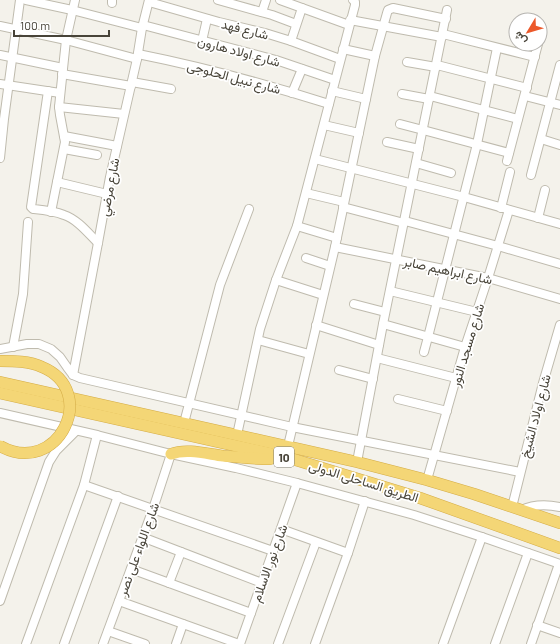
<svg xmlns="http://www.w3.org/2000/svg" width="560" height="644" font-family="Barlow,Vazirmatn,sans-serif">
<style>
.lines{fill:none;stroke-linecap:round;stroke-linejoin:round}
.minor-casing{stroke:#bfbbae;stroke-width:10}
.highway-casing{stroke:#d4ac46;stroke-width:12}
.minor{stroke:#fff;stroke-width:8}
.highway{stroke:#f4d676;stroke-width:11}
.highway-bridge-casing{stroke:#d4ac46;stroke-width:12;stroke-linecap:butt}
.highway-bridge{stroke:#f4d676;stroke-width:11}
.labels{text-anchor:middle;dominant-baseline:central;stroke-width:3.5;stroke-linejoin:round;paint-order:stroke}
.shield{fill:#fff;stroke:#7f7c74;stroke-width:1}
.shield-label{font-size:12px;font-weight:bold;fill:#484439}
.street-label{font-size:13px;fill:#484439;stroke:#fff}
</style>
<rect width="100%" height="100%" fill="#f4f2eb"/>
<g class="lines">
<defs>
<g id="minor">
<polyline points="26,0 72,10 142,28"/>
<polyline points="218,0 272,15 296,24"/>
<polyline points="280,0 349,25"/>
<polyline points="149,2 219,22 265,33 291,41 340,59"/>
<polyline points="112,3 112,0"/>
<polyline points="262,12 266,0"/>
<polyline points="350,20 442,37"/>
<polyline points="143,25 276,60 335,80"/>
<polyline points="0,26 66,40 137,59"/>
<polyline points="443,34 535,57"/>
<polyline points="202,41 207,19"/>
<polyline points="291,41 302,8"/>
<polyline points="343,49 375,56"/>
<path d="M138,54c65,13 128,30 191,50"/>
<polyline points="0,55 63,68"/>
<polyline points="407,62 436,67"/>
<polyline points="437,65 527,88"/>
<polyline points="62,74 131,86"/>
<polyline points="132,82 171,89"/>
<polyline points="0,84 60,93"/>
<path d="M48,91l-17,116 2,2c10,1 21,2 31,6 13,4 25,19 34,28"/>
<polyline points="332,91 366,99"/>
<polyline points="292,93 302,69"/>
<polyline points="402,94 429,99"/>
<polyline points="430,96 518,119"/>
<polyline points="525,96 560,105"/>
<polyline points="59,107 124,114"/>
<polyline points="400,124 423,130 509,153"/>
<polyline points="324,125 359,133"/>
<polyline points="64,136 117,146"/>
<polyline points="541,139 560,145"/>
<polyline points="387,142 419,149"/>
<polyline points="64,149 97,155"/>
<polyline points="0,158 4,119 20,0"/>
<polyline points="315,159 464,197 560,224"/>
<polyline points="507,161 538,44"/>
<polyline points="416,163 451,173"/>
<polyline points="531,175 560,65"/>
<polyline points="57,182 107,194"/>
<polyline points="306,193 344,202"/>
<polyline points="343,207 404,223"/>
<polyline points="501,208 510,172"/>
<polyline points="51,212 65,142 60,115 59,107 66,40 75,0"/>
<polyline points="538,218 545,190"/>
<polyline points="405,221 498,246 560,264"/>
<polyline points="297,226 337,238"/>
<polyline points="335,247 488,278 560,299"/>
<polyline points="306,258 330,266"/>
<polyline points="276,280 323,295"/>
<polyline points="390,291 477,312"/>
<polyline points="354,304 385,312"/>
<polyline points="383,324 465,347"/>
<polyline points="316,325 379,345"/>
<polyline points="258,340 309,354"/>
<polyline points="13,347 23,294 28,222"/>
<polyline points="0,349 27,344 39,344 51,349 60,357 67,367 73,375 80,378 292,427 520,472"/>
<polyline points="424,352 428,337 477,144 497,48"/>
<polyline points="377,358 456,378"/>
<polyline points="339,370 373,379"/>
<polyline points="73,375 98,243 110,177 137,59 142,28 149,0"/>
<polyline points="398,399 447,411"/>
<polyline points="0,413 97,435 171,454 236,468 297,483 414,515 482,537 560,564"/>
<polyline points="184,423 220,285 249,209"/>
<polyline points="237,435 260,329 276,280 297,226 355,5 355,2 353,0"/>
<polyline points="288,446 335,247 375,56 387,13 388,10 393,8 446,19"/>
<polyline points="357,462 383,324 447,10"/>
<polyline points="427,480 465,347 488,278 509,210"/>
<polyline points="84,485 273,551"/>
<polyline points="512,507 543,383 560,325"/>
<path d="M521,510c13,-6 25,-6 39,-3"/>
<polyline points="281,529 348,553"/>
<polyline points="142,537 262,583"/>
<polyline points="131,569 251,613"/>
<polyline points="169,583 181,552"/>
<polyline points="0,601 49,462 56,451 76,431"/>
<polyline points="119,601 239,644"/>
<polyline points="537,625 560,633"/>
<polyline points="108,631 145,644"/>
<polyline points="26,644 84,485 97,435"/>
<polyline points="64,644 118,496"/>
<polyline points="103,644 153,509 171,454"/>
<polyline points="176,644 183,624"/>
<polyline points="240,644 297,483"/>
<polyline points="278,644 316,542"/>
<polyline points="315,644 348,553 365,501"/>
<polyline points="443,644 482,537"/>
<polyline points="495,644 528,553"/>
<polyline points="531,644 559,564"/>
</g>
<g id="highway">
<polyline points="0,382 237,435 357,462 427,480 474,494 560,523"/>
<polyline points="0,393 286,457 420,498 560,548"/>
<path d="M171,454c16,-6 36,0 52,2 16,1 31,3 47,3"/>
</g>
</defs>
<use href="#minor" class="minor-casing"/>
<use href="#highway" class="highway-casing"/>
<use href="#minor" class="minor"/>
<use href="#highway" class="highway"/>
<defs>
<path id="highway-bridge" d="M0,361c14,0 29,0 42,6 58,24 16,111 -42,79"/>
</defs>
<use href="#highway-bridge" class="highway-bridge-casing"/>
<use href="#highway-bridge" class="highway-bridge"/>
</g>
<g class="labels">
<rect class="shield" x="274" y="447" width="20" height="20" rx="3"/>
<g class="shield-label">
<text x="284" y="457">10</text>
</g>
<g class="street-label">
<text transform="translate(245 29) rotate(14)">شارع فهد</text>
<text transform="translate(239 51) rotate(15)">شارع اولاد هارون</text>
<text transform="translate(234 77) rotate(15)">شارع نبيل الحلوجى</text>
<text transform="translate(109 187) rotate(-79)">شارع مرضي</text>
<text transform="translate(448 270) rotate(12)">شارع ابراهيم صابر</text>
<text transform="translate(467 345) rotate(-73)">شارع مسجد النور</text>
<text transform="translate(535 416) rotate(-75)">شارع اولاد الشيخ</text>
<text transform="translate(364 481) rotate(17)">الطريق الساحلى الدولى</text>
<text transform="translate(138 549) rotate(-70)">شارع اللواء على نصر</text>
<text transform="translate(269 563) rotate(-70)">شارع نور الاسلام</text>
</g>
</g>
<g transform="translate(528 32) rotate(232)"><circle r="19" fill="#ffffff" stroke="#b6b4b0"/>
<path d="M0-3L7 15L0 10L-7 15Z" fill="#ec592b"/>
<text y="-6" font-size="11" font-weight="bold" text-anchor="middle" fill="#484439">ش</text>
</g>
<path d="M14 30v6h95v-6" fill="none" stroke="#484439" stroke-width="2"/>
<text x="20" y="30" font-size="12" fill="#484439" stroke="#ffffff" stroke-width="3" paint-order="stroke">100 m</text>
</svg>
